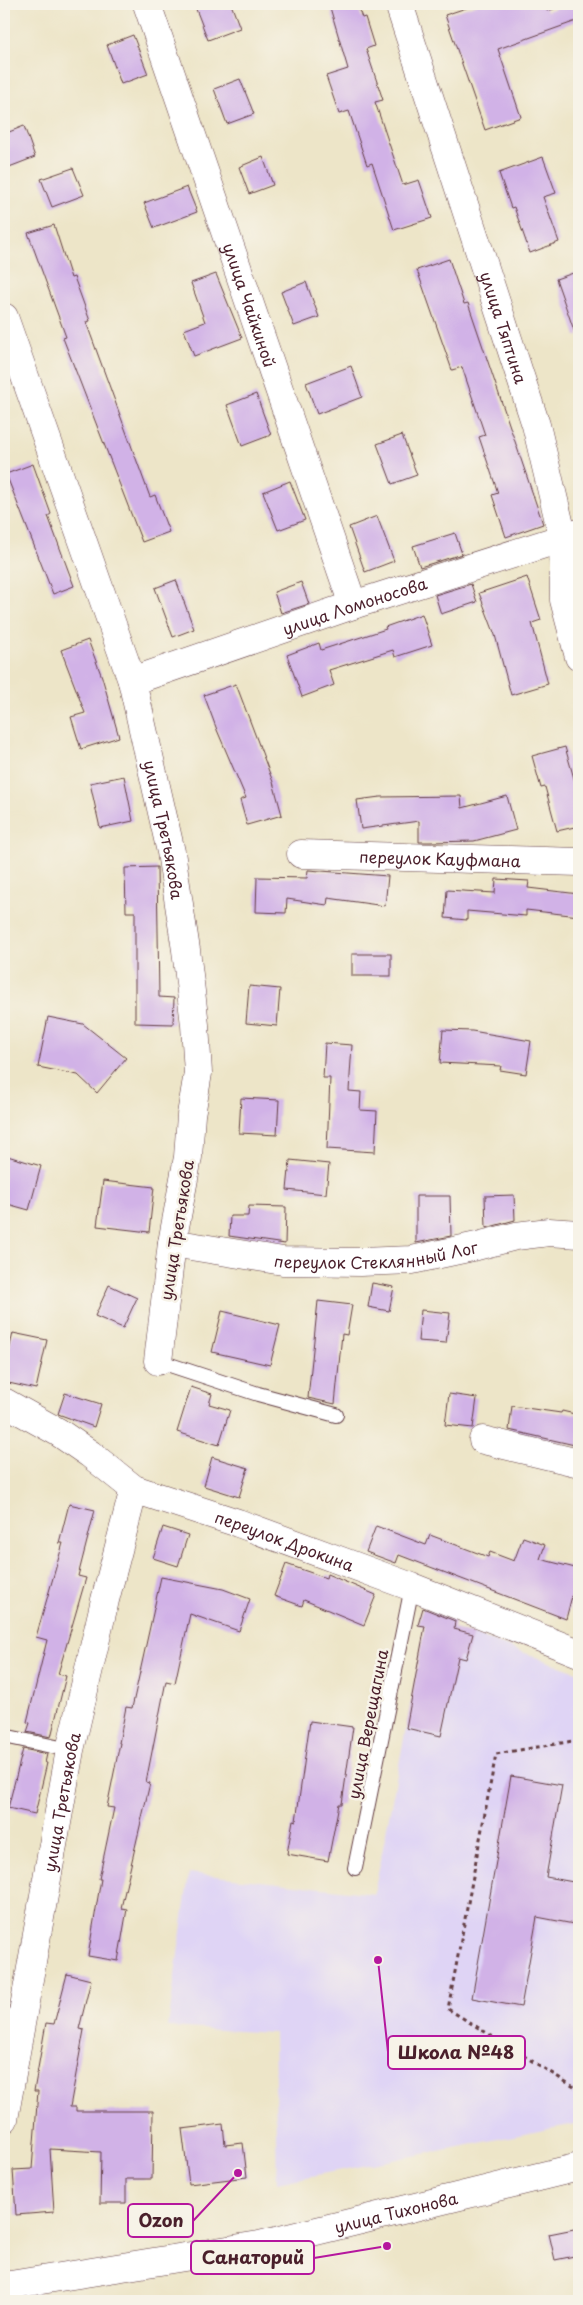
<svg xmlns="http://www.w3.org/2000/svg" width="583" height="2305" font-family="'Playpen Sans',sans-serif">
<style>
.built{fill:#dfd4f5}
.building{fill:#d1b2e7}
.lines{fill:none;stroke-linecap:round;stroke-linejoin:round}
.service-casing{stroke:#623d43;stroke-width:16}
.minor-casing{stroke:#623d43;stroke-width:29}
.path{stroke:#623d43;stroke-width:3;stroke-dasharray:4 4;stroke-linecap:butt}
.service{stroke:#fff;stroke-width:14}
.minor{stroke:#fff;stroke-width:28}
.labels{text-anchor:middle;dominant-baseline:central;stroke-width:5;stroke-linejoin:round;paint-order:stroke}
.street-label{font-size:16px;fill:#4a1f2b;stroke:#f7f3e8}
.leader{fill:none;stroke:#b5179e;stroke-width:2}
.callout-dot{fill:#b5179e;stroke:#f7f3e8;stroke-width:2}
.callout{fill:#f7f3e8;stroke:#b5179e;stroke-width:2}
.callout-label{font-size:18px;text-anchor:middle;font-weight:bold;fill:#4a1f2b}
</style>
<rect width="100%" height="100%" fill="#f7f3e8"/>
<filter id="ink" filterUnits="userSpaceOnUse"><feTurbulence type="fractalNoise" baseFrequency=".02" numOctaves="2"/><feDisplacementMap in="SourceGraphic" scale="10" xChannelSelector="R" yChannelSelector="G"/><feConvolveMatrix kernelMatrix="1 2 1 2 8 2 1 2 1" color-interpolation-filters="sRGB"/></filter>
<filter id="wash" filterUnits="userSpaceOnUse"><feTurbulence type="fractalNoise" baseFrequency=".0096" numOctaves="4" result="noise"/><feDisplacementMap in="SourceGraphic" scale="20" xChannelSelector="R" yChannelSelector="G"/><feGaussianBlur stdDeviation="1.12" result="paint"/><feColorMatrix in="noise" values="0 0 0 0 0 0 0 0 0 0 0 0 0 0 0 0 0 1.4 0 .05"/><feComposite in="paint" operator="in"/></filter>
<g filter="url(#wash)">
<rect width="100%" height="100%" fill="#ede5c8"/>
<polygon class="built" points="473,1634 579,1673 579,2123 277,2183 274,2033 168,2027 189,1873 374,1894 406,1728 441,1736 458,1657 466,1659"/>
<g id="blocks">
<g class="building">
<polygon points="194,4 231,4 240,28 208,40"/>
<polygon points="329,4 357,4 362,18 365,17 374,46 366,49 383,100 375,102 403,185 419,180 432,218 394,230 372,163 367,165 349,111 339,114 326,76 348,69"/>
<polygon points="478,4 545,4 547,11 569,4 579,4 579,20 498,49 521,117 485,130 445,15"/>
<polygon points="133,35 148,74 121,84 107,45"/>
<polygon points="240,79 254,114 227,124 214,89"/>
<polygon points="24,126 35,157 4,169 4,134"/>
<polygon points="263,157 273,185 249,194 239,167"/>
<polygon points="543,157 556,193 543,197 559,242 530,253 514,207 511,208 499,173"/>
<polygon points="73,168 84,195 52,207 41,179"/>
<polygon points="187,187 197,212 154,228 144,203"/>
<polygon points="54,225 71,278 74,277 90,321 86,322 150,497 155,495 169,532 142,542 63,338 66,337 28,233"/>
<polygon points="449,259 464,304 468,303 543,524 506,537 492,495 498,493 479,437 485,435 462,367 452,370 417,270"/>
<polygon points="579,271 579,336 576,336 556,279"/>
<polygon points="216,274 242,338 194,356 184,330 205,322 191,283"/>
<polygon points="306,282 319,317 294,326 281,292"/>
<polygon points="351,366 362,397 317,414 306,383"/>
<polygon points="256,394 271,435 242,446 227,405"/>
<polygon points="402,435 417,475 392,484 377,444"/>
<polygon points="33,464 51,514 48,516 74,586 53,594 6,474"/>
<polygon points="290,481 305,520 278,530 263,492"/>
<polygon points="377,516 394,561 365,572 349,527"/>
<polygon points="455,533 462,554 420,567 413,546"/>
<polygon points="527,577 541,620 532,623 548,684 511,695 495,635 479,593"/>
<polygon points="176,580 194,629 173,637 155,588"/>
<polygon points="301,582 309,604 281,613 274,592"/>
<polygon points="471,584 477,602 441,614 435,595"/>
<polygon points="422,614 432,645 395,657 393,650 329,670 334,685 302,697 287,655 319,643 321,650 386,629 385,627"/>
<polygon points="88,640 102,677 119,737 81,749 71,717 85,713 61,650"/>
<polygon points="236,684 273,782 282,815 247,825 240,800 246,798 217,730 204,695"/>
<polygon points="565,747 579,796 579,826 557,831 545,787 541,788 532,756"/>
<polygon points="124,776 133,821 100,828 90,783"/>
<polygon points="461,796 462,808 507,796 516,830 474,841 430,842 419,842 419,821 361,829 357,800 380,797"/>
<polygon points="157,867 159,997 174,998 173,1024 135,1023 135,912 126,912 125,868"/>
<polygon points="308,870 388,876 385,906 328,898 327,905 287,899 286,913 256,912 257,877 307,878"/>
<polygon points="496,879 529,881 528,888 579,894 579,916 526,910 526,916 467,911 467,920 445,918 447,890 495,893"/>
<rect x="352" y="954" width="39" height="22"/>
<polygon points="249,986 280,989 277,1026 246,1023"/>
<polygon points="48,1017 83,1024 126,1058 97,1093 78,1075 38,1067"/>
<polygon points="443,1030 472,1031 531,1041 526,1074 500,1070 501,1066 440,1063"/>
<polygon points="325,1043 352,1045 349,1091 361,1092 360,1110 377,1111 375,1152 327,1149 330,1078 323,1078"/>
<polygon points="241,1098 279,1100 277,1135 239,1133"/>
<polygon points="4,1155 41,1166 29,1210 4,1203"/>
<polygon points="290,1160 329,1164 326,1194 287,1190"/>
<polygon points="103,1181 154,1187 149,1232 97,1226"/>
<polygon points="514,1195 515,1220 486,1228 485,1196"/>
<polygon points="416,1196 450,1196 451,1236 416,1243"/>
<polygon points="249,1206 286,1207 285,1244 229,1236 230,1216 248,1216"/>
<polygon points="372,1283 394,1287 389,1311 368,1307"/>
<polygon points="109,1285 137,1298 123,1328 95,1316"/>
<polygon points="318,1301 352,1305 347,1335 342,1334 335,1404 308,1398"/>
<polygon points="421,1310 450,1313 446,1343 418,1341"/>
<polygon points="222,1311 280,1325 270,1365 212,1352"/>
<polygon points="13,1333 47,1340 36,1389 4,1382 4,1372"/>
<polygon points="191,1387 212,1394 209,1404 230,1410 219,1445 177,1432"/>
<polygon points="65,1393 101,1404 94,1427 58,1414"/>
<polygon points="449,1394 477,1398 473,1428 445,1425"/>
<polygon points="512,1406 561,1413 562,1411 579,1415 579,1446 509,1430"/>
<polygon points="212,1457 248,1468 239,1497 204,1486"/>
<polygon points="69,1504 95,1510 78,1576 86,1578 58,1674 66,1676 51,1737 27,1732 30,1723 27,1722 47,1640 36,1637 63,1543 59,1543"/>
<polygon points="376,1526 426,1545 430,1535 488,1557 490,1552 514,1561 523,1537 545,1545 540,1559 579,1569 566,1619 399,1555 396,1563 366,1552"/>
<polygon points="163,1527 188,1535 178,1566 153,1558"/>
<polygon points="286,1564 326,1578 327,1574 376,1595 364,1625 304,1600 302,1606 274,1596"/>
<polygon points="161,1577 223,1589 250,1599 239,1631 190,1614 175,1683 166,1681 146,1782 150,1783 121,1908 127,1909 118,1961 88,1956 101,1879 99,1879 114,1808 107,1807 120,1743 119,1743 126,1707 132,1708"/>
<polygon points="423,1608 455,1621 454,1629 473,1634 466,1659 458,1657 441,1736 406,1728 425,1626 418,1625"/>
<polygon points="310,1721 353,1727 342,1804 339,1804 328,1861 287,1854 293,1820 296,1821"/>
<polygon points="23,1749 47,1754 45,1763 47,1763 35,1814 8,1808"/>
<polygon points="511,1776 562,1785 546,1877 579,1883 579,1925 537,1917 521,2007 472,1998"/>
<polygon points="67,1974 91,1980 79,2029 84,2030 70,2107 76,2107 76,2111 153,2111 152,2179 126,2179 126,2203 100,2203 101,2152 50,2149 54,2212 16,2215 13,2170 32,2169 38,2091 34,2091 46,2023 54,2024"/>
<polygon points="223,2124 225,2145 243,2143 247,2177 189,2184 182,2129"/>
<polygon points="579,2228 579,2255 555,2260 549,2234"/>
</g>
</g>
</g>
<g filter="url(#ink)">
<use href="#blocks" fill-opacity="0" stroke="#623d43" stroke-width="1"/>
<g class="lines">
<defs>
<g id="service">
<polyline points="158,1361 258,1394 336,1415"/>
<polyline points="4,1736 70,1750"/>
<polyline points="355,1868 412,1587"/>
</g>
<g id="minor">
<path id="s1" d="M147,4l206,601"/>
<path id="s2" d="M399,4l137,421 27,113 1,62 15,57"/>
<path id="s3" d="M4,317l128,364 39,171 15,98 9,75 3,48 -7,42 -3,42 -16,86 -14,118"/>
<path id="s4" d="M132,681l221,-76 226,-72"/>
<path id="s5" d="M301,854l278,8"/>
<path id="s6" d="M172,1243l111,18 77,1 52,-2 65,-14 39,-10 33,-4 30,2"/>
<path id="s7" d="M4,1402l54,30 32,22 44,35 104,34 174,64 167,66"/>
<polyline points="483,1440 579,1463"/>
<path id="s8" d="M4,2119l66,-369 35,-150 29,-111"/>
<path id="s9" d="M4,2286l255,-41 320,-78"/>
</g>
</defs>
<use href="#service" class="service-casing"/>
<use href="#minor" class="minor-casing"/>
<polyline class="path" points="579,1740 496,1754 448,2009 579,2090"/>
<use href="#service" class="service"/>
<use href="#minor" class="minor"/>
</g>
</g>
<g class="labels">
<g class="street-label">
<text stroke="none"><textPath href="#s1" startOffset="318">улица Чайкиной</textPath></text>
<text stroke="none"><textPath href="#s2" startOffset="340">улица Тяптина</textPath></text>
<text stroke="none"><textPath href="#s4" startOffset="235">улица Ломоносова</textPath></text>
<text stroke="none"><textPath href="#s3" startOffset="538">улица Третьякова</textPath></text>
<text stroke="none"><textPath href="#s5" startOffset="139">переулок Кауфмана</textPath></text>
<text transform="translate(176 1230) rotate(-81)">улица Третьякова</text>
<text stroke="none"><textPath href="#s6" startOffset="206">переулок Стеклянный Лог</textPath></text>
<text stroke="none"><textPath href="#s7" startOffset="316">переулок Дрокина</textPath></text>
<text transform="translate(367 1724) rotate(-79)">улица Верещагина</text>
<text stroke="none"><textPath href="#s8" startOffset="322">улица Третьякова</textPath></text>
<text stroke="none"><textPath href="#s9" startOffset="399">улица Тихонова</textPath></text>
</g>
</g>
<path class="leader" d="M378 1960L388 2052M238 2173L193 2221M387 2246L314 2258"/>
<g class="callout-dot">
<circle cx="378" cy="1960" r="5"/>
<circle cx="238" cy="2173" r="5"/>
<circle cx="387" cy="2246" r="5"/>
</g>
<g class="callout">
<rect x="388" y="2036" width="137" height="33" rx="5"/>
<rect x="128" y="2204" width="65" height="33" rx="5"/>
<rect x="191" y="2241" width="123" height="33" rx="5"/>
</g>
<g class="callout-label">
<text x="456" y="2059">Школа №48</text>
<text x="161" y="2227">Ozon</text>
<text x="253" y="2264">Санаторий</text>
</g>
<rect width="583" height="2305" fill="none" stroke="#f7f3e8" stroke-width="20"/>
</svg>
